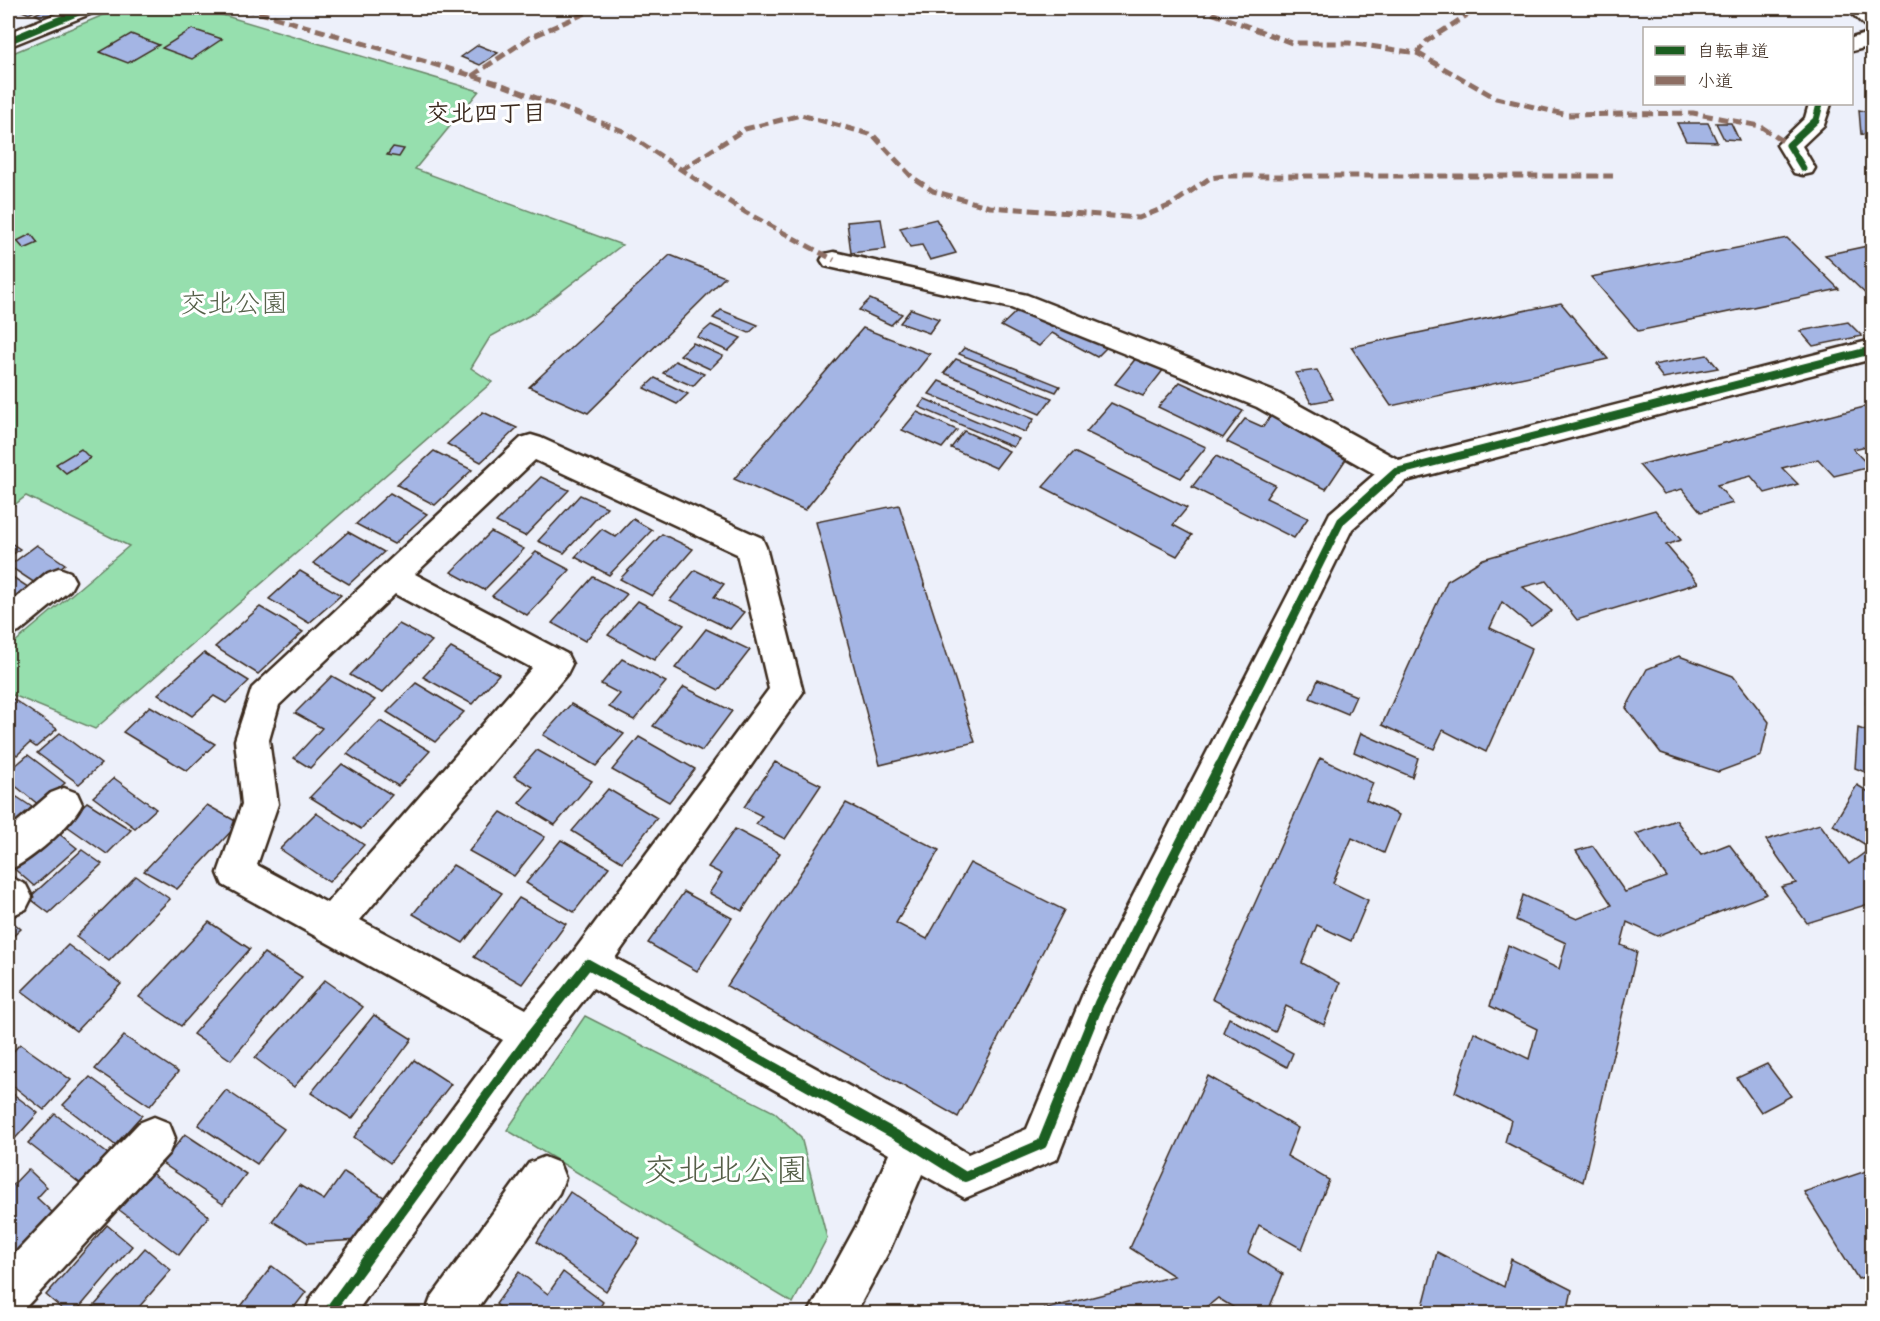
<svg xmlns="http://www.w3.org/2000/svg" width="1880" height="1321" font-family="'Indie Flower','Klee One',sans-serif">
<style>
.green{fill:#96dfae;stroke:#688466;stroke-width:1.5}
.building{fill:#a4b5e4;stroke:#3b2a1e;stroke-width:1.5}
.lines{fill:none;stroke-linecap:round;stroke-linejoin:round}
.minor-casing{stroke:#3b2a1e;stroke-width:5}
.minor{fill:#fff;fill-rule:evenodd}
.quiet{stroke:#8d6e63;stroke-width:5;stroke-dasharray:10 5;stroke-linecap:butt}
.cycleway-far2-casing{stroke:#fff;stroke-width:10}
.cycleway-far1-casing{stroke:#fff;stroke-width:12}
.cycleway-casing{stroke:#fff;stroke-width:14}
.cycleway-far2{stroke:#1b5e20;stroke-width:7}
.cycleway-far1{stroke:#1b5e20;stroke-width:8}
.cycleway{stroke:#1b5e20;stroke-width:10}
.labels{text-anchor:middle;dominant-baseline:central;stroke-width:6;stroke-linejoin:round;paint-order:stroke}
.far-neighbourhood-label{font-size:24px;font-weight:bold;fill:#3b2a1e;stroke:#fff}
.park-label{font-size:27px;fill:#566049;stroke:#fff}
.near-park-label{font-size:33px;fill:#566049;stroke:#fff}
</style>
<rect width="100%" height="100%" fill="#edf0fa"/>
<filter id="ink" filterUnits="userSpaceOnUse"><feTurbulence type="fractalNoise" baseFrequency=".0167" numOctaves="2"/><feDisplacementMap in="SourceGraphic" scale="12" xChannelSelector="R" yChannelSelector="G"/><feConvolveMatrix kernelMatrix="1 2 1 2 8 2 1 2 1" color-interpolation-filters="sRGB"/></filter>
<g filter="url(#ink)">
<g class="green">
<polygon points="120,8 199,8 479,91 415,169 622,245 532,314 490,337 471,368 492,382 95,729 8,693 8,648 129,546 26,496 8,510 8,55"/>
<polygon points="585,1016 774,1112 801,1137 827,1238 793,1303 507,1130"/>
</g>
<g class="building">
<polygon points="15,8 40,8 29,14"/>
<polygon points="48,8 70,8 47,20 35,14"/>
<polygon points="192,29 222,39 192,59 162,48"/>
<polygon points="131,34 159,45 128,63 100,52"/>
<polygon points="478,45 498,53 480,65 461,57"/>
<polygon points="1859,110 1872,113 1872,136 1861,134"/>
<polygon points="1677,123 1708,123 1717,142 1686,141"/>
<polygon points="1716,123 1731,123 1739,140 1724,139"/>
<polygon points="393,147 404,149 399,157 387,155"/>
<polygon points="881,219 886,249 851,253 847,222"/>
<polygon points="936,219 956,253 930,260 922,245 910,247 900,228"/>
<polygon points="31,234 38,243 24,249 17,241"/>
<polygon points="1787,238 1839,289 1638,331 1591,277"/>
<polygon points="1872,245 1872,300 1825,255"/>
<polygon points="670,255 725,277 588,413 529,387"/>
<polygon points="870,299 902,314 891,325 859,310"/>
<polygon points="1561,303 1608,359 1391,406 1351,347"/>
<polygon points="911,309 939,319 929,333 900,323"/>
<polygon points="1019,309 1052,326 1057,321 1107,347 1097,357 1052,333 1039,346 1001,326"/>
<polygon points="721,310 758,325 749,333 713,318"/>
<polygon points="1848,322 1862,336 1813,346 1800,331"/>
<polygon points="711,325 741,338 728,351 697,337"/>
<polygon points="863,328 930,354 805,510 734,479"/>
<polygon points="693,343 723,356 710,369 680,355"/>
<polygon points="964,348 1060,386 1056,392 959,354"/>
<polygon points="1707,355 1718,368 1663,378 1653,365"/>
<polygon points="1137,357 1164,369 1143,396 1115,384"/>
<polygon points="956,359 1052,398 1040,414 944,373"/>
<polygon points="675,361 704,374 693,386 663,373"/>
<polygon points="1317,370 1333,399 1311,403 1295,373"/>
<polygon points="655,378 688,394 677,404 644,388"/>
<polygon points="939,381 1034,419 1025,432 929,394"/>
<polygon points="1180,382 1243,411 1223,438 1158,407"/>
<polygon points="925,399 1019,439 1013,447 919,407"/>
<polygon points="1111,403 1206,447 1181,478 1086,432"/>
<polygon points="1872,405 1872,445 1853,449 1870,467 1834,476 1818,459 1782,468 1798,484 1765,493 1751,476 1717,485 1733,503 1701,512 1682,489 1664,494 1639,465"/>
<polygon points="483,412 517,428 481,462 447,444"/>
<polygon points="917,412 957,430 942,448 902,430"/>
<polygon points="1271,416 1350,453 1326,489 1227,442 1245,419 1263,427"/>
<polygon points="964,431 1009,451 996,468 951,448"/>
<polygon points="81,449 90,458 66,473 56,464"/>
<polygon points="434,451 472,470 435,505 397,485"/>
<polygon points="1074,452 1187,508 1173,525 1192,535 1177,556 1043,487"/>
<polygon points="1216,456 1275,485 1266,498 1308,518 1294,538 1192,487"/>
<polygon points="541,477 569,490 525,536 496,522"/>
<polygon points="390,493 427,514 394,544 356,524"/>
<polygon points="580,495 607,507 564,553 538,541"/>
<polygon points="899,505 975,742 880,765 816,522"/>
<polygon points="1655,510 1681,540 1666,545 1698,583 1577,620 1546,581 1523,587 1552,611 1531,626 1502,602 1490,628 1532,648 1486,752 1443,730 1434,749 1382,725 1447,581 1483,559"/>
<polygon points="633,519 652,530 609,575 575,557 602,529 616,537"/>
<polygon points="348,532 384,552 349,584 313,563"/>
<polygon points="491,532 524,549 484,590 451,572"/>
<polygon points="662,534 693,549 652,596 620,579"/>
<polygon points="8,541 20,549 8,558"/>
<polygon points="37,545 65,564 38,585 9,566"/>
<polygon points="536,552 570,570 527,615 492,596"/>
<polygon points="695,570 724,584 714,597 744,612 730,629 670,600"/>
<polygon points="300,571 341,595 309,623 269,599"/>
<polygon points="8,574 34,591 9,611 8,610"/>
<polygon points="593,577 627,594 585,641 552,623"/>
<polygon points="638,601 684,625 654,660 608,635"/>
<polygon points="260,607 303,632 258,674 215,647"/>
<polygon points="399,624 432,641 382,693 350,675"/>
<polygon points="706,629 750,650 719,690 675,668"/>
<polygon points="451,648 499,674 472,704 423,677"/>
<polygon points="204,653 249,681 226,703 214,696 192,716 158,694"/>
<polygon points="1679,656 1733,676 1769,722 1761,756 1718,772 1661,753 1626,708 1647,669"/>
<polygon points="622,659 666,682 634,720 609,707 620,694 601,684"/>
<polygon points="332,676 375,700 310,768 294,758 322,728 295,713"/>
<polygon points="1318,680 1356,696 1348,714 1310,698"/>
<polygon points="1868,680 1872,682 1872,707 1866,704"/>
<polygon points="416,683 464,712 435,742 387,712"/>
<polygon points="684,687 732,711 702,751 653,726"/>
<polygon points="13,699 57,729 36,747 30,743 17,755 8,748 8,739 14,734 8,729 8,703"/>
<polygon points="571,704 624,734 596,766 543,735"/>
<polygon points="150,706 215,744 187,771 123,732"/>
<polygon points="380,721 430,751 398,786 347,754"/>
<polygon points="1858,728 1872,733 1872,775 1855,768"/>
<polygon points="60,733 101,764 79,784 37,753"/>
<polygon points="1361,733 1418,758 1412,777 1354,752"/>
<polygon points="639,737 695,769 669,802 612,770"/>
<polygon points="537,750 592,781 555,825 519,803 533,787 514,776"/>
<polygon points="28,755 65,783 39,805 8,780 8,772"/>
<polygon points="1320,758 1373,783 1366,800 1399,815 1384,853 1352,838 1333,883 1368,900 1351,941 1317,925 1302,963 1340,983 1324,1025 1286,1006 1275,1032 1212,999"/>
<polygon points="775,762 821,785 785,839 756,824 762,816 744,807"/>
<polygon points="342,764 392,795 361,829 310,797"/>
<polygon points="114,778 156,809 135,828 93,797"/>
<polygon points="1857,785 1872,794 1872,903 1807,923 1781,887 1796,883 1766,840 1820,824 1849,864 1871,848 1833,825"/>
<polygon points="608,789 657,818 622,862 572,831"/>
<polygon points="17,797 35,809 8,834 8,806"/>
<polygon points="87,802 131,830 107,854 64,824"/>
<polygon points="846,803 939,850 896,923 927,939 970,863 1064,910 958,1117 727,986"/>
<polygon points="207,805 239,823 177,889 144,871"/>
<polygon points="501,812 545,837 514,876 469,851"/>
<polygon points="316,813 364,845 329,882 280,849"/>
<polygon points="1676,820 1701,855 1729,844 1767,894 1657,936 1627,922 1621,945 1637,952 1583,1182 1505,1142 1511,1120 1455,1092 1474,1032 1529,1059 1537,1029 1490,1006 1508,945 1559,969 1566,943 1516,920 1523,895 1577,919 1612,905 1576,851 1593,846 1625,892 1667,877 1636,834"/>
<polygon points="53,829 77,848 34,886 11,866"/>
<polygon points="735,829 780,853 742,911 709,893 722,874 708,867"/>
<polygon points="561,840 609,867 574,912 526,883"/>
<polygon points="82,850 102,864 49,913 29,898"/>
<polygon points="453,865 502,893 463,943 413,914"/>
<polygon points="136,876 170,899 109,961 76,937"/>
<polygon points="684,892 732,918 697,971 648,943"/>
<polygon points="519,898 566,924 522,984 474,957"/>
<polygon points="8,918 21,929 8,941"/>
<polygon points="209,922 250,949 181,1026 139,997"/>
<polygon points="68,945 121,984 76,1031 22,991"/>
<polygon points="264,953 302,977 231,1060 193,1034"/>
<polygon points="325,980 363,1007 294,1087 255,1058"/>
<polygon points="374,1015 412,1039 352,1119 311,1093"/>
<polygon points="1229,1018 1293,1053 1287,1067 1223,1032"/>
<polygon points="124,1036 178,1072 150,1106 95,1069"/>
<polygon points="20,1044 71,1080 44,1110 8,1082 8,1057"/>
<polygon points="414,1060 451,1084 390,1163 354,1137"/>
<polygon points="1767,1064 1791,1096 1761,1112 1737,1078"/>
<polygon points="1208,1076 1298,1128 1287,1156 1329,1180 1302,1249 1259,1225 1248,1253 1283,1274 1267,1314 1244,1314 1218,1298 1198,1314 1027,1314 1174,1276 1130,1248"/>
<polygon points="90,1077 142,1115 115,1145 63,1105"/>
<polygon points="8,1090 38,1113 12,1142 8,1139"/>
<polygon points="226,1090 284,1129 257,1164 198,1125"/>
<polygon points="55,1114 108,1154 81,1184 28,1143"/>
<polygon points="185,1134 246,1174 223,1204 162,1163"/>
<polygon points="28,1169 47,1187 37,1198 53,1213 8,1263 8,1190"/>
<polygon points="1872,1169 1872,1274 1858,1279 1804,1192"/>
<polygon points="150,1172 209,1216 179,1255 118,1209"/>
<polygon points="344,1172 387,1199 359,1240 308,1243 272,1221 299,1185 324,1200"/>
<polygon points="570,1192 640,1239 606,1291 537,1242"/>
<polygon points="107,1225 132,1246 74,1314 68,1314 46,1295"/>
<polygon points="145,1248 171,1270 133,1314 87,1314"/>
<polygon points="1437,1252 1504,1287 1511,1259 1572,1290 1567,1314 1421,1314"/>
<polygon points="272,1266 306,1292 289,1314 235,1314"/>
<polygon points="519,1272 548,1294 563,1272 603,1302 596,1314 508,1314 496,1304"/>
</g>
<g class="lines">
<defs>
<g id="minor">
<polygon points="71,8 99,8 95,12 8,47 8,33"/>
<polygon points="1846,8 1869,8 1872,10 1872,26 1864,25"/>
<polygon points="1872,32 1872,46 1852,51 1852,38"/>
<polygon points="1809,104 1831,104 1824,125 1802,146 1815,168 1812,173 1803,175 1794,173 1777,145 1805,118"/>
<path d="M834,252l193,43 250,98 122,67 473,-120v19l-466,122 -54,48 -238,485 -57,145 -92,39 -43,-24 -33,77 -34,63h-47l51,-93 30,-67 -296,-166 -47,60 -191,266h-50l6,-16 192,-258 -280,-155 -5,-12 24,-69 -7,-64 17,-52 269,-250 10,-3 10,3 221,100 4,9 37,145 -188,266 314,172 39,24 59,-25 58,-140 241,-468 4,-8 45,-39 -118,-67 -246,-99 -186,-42 -4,-6 4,-6zM535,460l202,94 32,135 -195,262 -48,58 -166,-89 207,-246 5,-10 -5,-10 -152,-80zM395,594l137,74 -205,235 -70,-38 21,-61 -9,-64 10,-35z"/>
<polygon points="59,568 70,572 75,581 70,590 19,632 8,636 8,605 48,572"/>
<path d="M64,788l13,5 5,11c-9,20 -53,59 -74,66v-40l43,-37z"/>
<polygon points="8,876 26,885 32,897 26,909 13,915 8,913"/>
<polygon points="154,1117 169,1123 175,1138 169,1153 24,1309 8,1314 8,1261 139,1123"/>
<polygon points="544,1157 559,1163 565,1178 559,1193 474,1314 425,1314 431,1298 529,1163"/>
</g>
</defs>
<use href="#minor" class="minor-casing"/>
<use href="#minor" class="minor"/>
<g class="quiet">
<polyline points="244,8 497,83 623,131 745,212 834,260"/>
<polyline points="1198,8 1292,43 1349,43 1417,53 1427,41 1478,8"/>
<polyline points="1417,53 1496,98 1568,115 1693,113 1760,126 1789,145"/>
<polyline points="472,76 529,38 597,8"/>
<polyline points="681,170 745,129 801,115 873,135 912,177 933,191 990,207 1139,218 1171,205 1210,178 1226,176 1613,176"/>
</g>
<defs>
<g id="cycleway-far2">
<polyline points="8,41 88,8"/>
<polyline points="1803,168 1789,145 1816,120 1820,104"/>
</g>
<polyline id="cycleway-far1" points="1219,766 1341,521 1396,472 1872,350"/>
<polyline id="cycleway" points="327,1314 532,1034 588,964 914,1145 965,1177 1042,1144 1099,1003 1220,765"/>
</defs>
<use href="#cycleway-far2" class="cycleway-far2-casing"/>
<use href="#cycleway-far1" class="cycleway-far1-casing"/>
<use href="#cycleway" class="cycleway-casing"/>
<use href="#cycleway-far2" class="cycleway-far2"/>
<use href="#cycleway-far1" class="cycleway-far1"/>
<use href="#cycleway" class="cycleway"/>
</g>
</g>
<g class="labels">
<g class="far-neighbourhood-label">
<text x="486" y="115">交北四丁目</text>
</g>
<g class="park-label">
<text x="234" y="305">交北公園</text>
</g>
<g class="near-park-label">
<text x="726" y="1173">交北北公園</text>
</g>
</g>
<rect width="1880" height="1321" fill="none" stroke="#fff" stroke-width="30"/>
<rect x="15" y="15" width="1850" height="1291" fill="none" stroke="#3b2a1e" stroke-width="2" filter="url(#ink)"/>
<rect x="1643" y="27" width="210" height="78" fill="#ffffff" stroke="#b1aaa5" stroke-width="1.5"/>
<rect x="1655" y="46" width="30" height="9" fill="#1b5e20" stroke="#b1aaa5" stroke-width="1.5"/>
<text x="1697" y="57" font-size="18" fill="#3b2a1e">自転車道</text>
<rect x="1655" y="76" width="30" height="9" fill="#8d6e63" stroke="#b1aaa5" stroke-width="1.5"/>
<text x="1697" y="87" font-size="18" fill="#3b2a1e">小道</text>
</svg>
